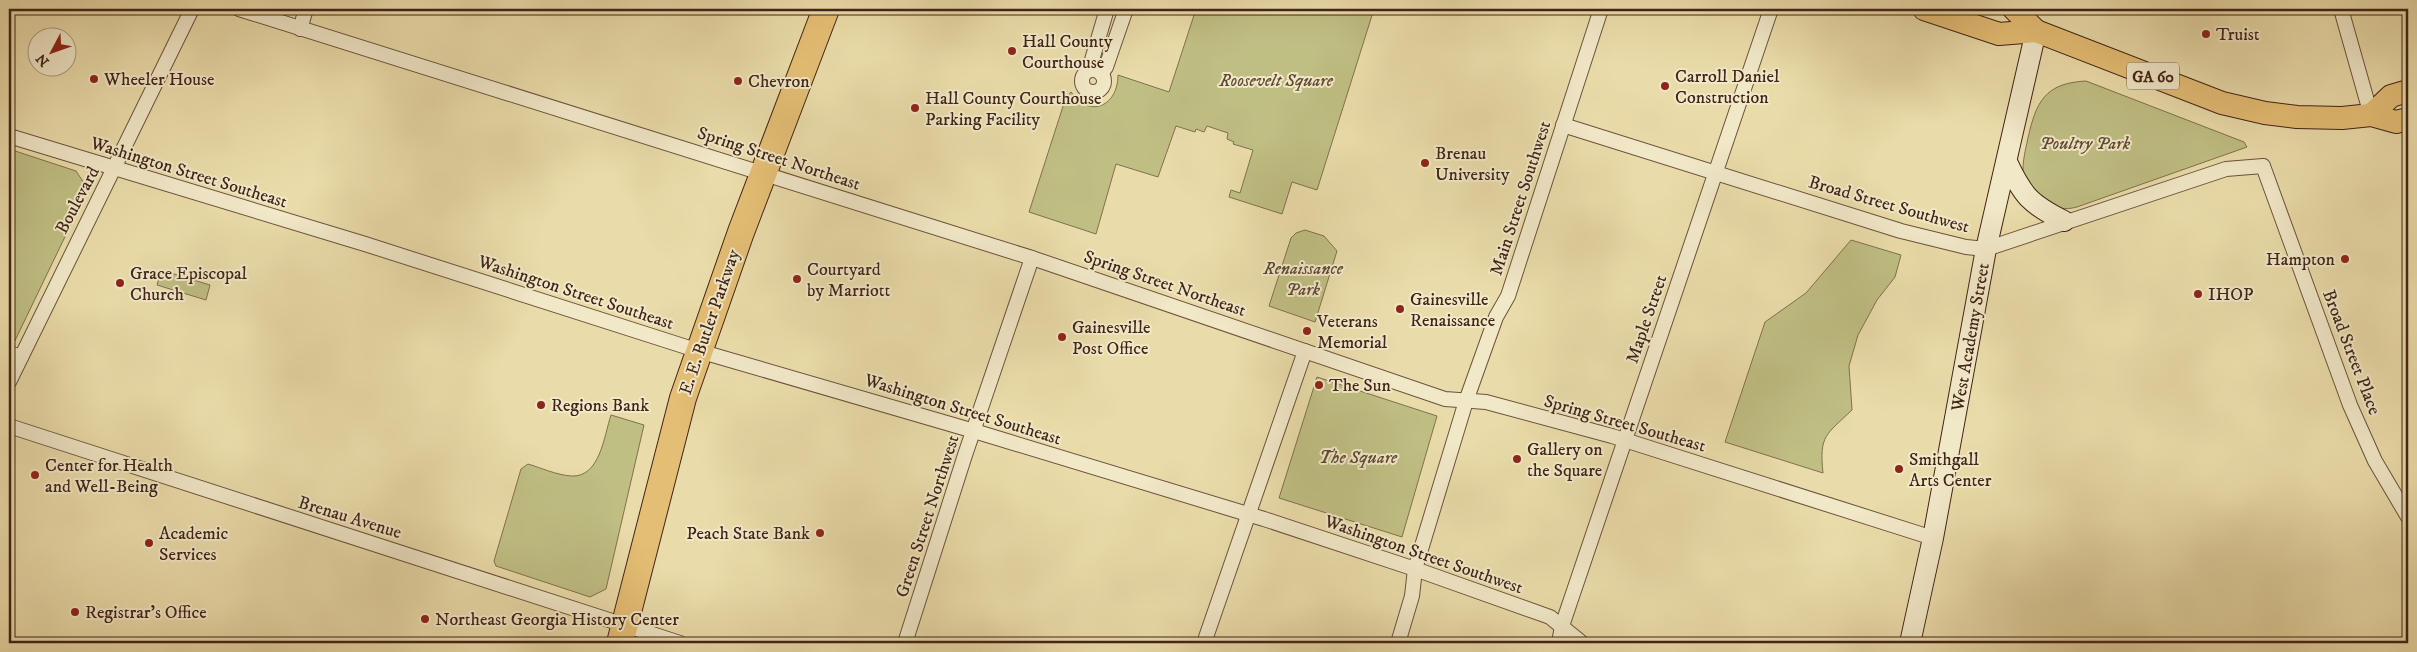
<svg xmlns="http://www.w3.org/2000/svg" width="2417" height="652" viewBox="0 0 2417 652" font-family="'IM FELL DW Pica',serif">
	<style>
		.green { fill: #bfbe83; stroke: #80714e }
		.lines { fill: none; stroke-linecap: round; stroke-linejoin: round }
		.street-casing { stroke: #6b523c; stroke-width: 16 }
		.secondary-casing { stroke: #412418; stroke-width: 22 }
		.primary-casing { stroke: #412418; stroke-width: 24 }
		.highway-casing { stroke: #412418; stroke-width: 28 }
		.street { stroke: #f1e8c8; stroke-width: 14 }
		.secondary { stroke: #f1e8c8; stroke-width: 20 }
		.primary { stroke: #e5be75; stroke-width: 22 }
		.highway { stroke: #e5be75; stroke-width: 26 }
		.poi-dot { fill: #8f2418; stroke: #f1e8c8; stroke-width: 2 }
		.labels { text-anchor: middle; stroke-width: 4; stroke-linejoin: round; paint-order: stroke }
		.shield { fill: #f1e8c8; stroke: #765f4d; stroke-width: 1 }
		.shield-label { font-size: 16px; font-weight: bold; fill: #412418 }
		.poi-label { font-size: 18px; fill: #412418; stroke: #f1e8c8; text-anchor: start }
		.park-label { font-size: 18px; font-style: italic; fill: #604a33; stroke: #f1e8c8 }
		.street-label { font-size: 18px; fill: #412418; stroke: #f1e8c8 }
	</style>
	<rect width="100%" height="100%" fill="#eadcaa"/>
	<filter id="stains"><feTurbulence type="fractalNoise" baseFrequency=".004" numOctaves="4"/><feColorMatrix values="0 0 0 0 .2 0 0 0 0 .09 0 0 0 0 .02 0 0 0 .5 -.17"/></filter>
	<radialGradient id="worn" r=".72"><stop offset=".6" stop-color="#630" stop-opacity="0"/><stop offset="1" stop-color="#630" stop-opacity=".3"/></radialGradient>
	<g class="green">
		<path d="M 1196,9 L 1374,9 L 1317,190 L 1292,182 L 1282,214 L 1229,197 L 1231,190 L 1240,193 L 1253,150 L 1233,144 L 1234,142 L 1227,139 L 1228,133 L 1207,126 L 1204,132 L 1196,129 L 1195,132 L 1176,126 L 1158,177 L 1116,164 L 1096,234 L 1029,212 L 1066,97 L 1071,92 C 1090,119 1118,106 1118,75 L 1169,92 Z"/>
		<path d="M 2086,81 L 2244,142 L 2247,147 L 2077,207 C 2052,214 2042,197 2024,181 C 2021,166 2025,152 2028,138 C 2036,102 2045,83 2086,81 Z"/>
		<polygon points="9,149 76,171 88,189 9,353"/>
		<polygon points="1305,230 1324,236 1337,251 1315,322 1269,306 1291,238 1296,233"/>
		<path d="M 1851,240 L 1901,255 L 1895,277 L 1877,300 L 1858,335 L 1849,366 L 1852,410 C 1826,435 1819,435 1823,473 L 1725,442 L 1765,322 L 1806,293 Z"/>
		<polygon points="161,270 210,285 206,300 157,285"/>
		<polygon points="1317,377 1437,416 1402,537 1279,498"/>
		<path d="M 611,415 L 644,425 L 606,589 L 590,597 L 496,566 L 494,561 L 521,469 L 528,464 C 541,468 557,475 571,476 C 600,478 604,436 611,415 Z"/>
	</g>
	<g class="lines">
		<defs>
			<g id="street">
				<polyline points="239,9 1032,258 1445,399 1486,402 1612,436 1933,538"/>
				<polyline points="2341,9 2371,115"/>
				<polyline points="300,29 306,9"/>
				<polyline points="1089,70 1107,9"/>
				<circle cx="1093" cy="81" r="11"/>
				<polyline points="1101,74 1106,67 1126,9"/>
				<polyline points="1563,125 1901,231 1966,247 1986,249 2226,169 2263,166 2350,405 2375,461 2408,517"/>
				<polyline points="9,136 365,244 699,351 974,431 1264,519 1415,569 1550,617 1582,643"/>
				<polyline points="9,353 21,357"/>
				<polyline points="9,382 192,9"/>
				<polyline points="9,426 680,643"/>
				<polyline points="905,643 965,455 1032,258"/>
				<polyline points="1204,643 1305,351"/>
				<polyline points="1398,643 1412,596 1415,569 1466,401 1496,317 1508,296 1601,9"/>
				<path d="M 1559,643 L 1562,626 C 1631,420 1703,215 1771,9"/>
			</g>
			<g id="secondary">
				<path d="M 2007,162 C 2023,196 2030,204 2064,221"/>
				<polyline points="1910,643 1933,538 1986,249 2036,31"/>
			</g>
			<g id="primary">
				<polyline points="1924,9 1999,34 2036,31 2222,103 2265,113 2297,117 2342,118 2371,115 2396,122 2408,119"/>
				<polyline points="2014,9 2036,31"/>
				<polyline points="2371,115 2391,96 2408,91"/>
			</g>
			<polyline id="highway" points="620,643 683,398 741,232 826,9"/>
		</defs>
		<use href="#street" class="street-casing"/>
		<use href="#secondary" class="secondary-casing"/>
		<use href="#primary" class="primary-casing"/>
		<use href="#highway" class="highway-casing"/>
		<use href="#street" class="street"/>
		<use href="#secondary" class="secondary"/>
		<use href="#primary" class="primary"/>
		<use href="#highway" class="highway"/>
	</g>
	<g class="poi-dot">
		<circle cx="2206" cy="34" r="5"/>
		<circle cx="1012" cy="51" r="5"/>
		<circle cx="94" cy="79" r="5"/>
		<circle cx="738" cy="81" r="5"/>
		<circle cx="1665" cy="86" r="5"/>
		<circle cx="915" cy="108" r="5"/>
		<circle cx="1425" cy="163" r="5"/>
		<circle cx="2345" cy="259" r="5"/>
		<circle cx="797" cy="279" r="5"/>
		<circle cx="120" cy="283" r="5"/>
		<circle cx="2198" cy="294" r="5"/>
		<circle cx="1400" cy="309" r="5"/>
		<circle cx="1307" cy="331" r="5"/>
		<circle cx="1062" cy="337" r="5"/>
		<circle cx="1319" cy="385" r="5"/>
		<circle cx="541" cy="405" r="5"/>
		<circle cx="1517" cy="459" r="5"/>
		<circle cx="1899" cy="469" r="5"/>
		<circle cx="35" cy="475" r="5"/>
		<circle cx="820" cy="533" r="5"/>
		<circle cx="149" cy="543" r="5"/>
		<circle cx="75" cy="612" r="5"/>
		<circle cx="425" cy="619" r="5"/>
	</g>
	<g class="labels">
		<rect class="shield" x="2127" y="62.5" width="52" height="27" rx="4"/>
		<g class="shield-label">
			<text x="2153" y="82">GA 60</text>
		</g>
		<g class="poi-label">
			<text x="2216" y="40">Truist</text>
			<text x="1022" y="47">Hall County<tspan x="1022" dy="21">Courthouse</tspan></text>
			<text x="1675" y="82">Carroll Daniel<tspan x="1675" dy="21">Construction</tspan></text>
			<text x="104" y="85">Wheeler House</text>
			<text x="748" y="87">Chevron</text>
			<text x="925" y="104">Hall County Courthouse<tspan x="925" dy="21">Parking Facility</tspan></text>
			<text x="1435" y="159">Brenau<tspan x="1435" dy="21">University</tspan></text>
			<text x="2335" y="265" text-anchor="end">Hampton</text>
			<text x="807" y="275">Courtyard<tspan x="807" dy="21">by Marriott</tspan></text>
			<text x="130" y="279">Grace Episcopal<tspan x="130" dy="21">Church</tspan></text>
			<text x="2208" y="300">IHOP</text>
			<text x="1410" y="305">Gainesville<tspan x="1410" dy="21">Renaissance</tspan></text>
			<text x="1317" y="327">Veterans<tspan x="1317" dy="21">Memorial</tspan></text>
			<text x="1072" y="333">Gainesville<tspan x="1072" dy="21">Post Office</tspan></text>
			<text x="1329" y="391">The Sun</text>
			<text x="551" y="411">Regions Bank</text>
			<text x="1527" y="455">Gallery on<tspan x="1527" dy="21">the Square</tspan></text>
			<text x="1909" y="465">Smithgall<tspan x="1909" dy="21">Arts Center</tspan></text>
			<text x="45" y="471">Center for Health<tspan x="45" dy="21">and Well-Being</tspan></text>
			<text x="159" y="539">Academic<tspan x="159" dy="21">Services</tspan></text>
			<text x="810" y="539" text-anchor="end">Peach State Bank</text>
			<text x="85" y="618">Registrar's Office</text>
			<text x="435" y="625">Northeast Georgia History Center</text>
		</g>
		<g class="park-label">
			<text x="1276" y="86">Roosevelt Square</text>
			<text x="2085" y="149">Poultry Park</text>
			<text x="1303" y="274">Renaissance<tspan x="1303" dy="21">Park</tspan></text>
			<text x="1358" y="463">The Square</text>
		</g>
		<g class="street-label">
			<text transform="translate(779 158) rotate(18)" y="6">Spring Street Northeast</text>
			<text transform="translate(189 172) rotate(17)" y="6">Washington Street Southeast</text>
			<text transform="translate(1520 198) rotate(-72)" y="6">Main Street Southwest</text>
			<text transform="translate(77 200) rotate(-62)" y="6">Boulevard</text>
			<text transform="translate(1889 204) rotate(16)" y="6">Broad Street Southwest</text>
			<text transform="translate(1165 283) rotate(19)" y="6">Spring Street Northeast</text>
			<text transform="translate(576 292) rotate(18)" y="6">Washington Street Southeast</text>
			<text transform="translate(1646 319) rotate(-71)" y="6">Maple Street</text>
			<text transform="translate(709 322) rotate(-71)" y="6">E. E. Butler Parkway</text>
			<text transform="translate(1970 337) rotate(-80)" y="6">West Academy Street</text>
			<text transform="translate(2352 352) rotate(69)" y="6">Broad Street Place</text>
			<text transform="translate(963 409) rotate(17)" y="6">Washington Street Southeast</text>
			<text transform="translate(1625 423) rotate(16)" y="6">Spring Street Southeast</text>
			<text transform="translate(927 516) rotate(-72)" y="6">Green Street Northwest</text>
			<text transform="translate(350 517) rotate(17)" y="6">Brenau Avenue</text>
			<text transform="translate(1424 554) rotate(19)" y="6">Washington Street Southwest</text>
		</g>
	</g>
	<rect width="2417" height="652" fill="none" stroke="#eadcaa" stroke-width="30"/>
	<rect x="10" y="10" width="2397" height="632" fill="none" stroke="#412418" stroke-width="2.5"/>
	<rect x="15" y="15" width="2387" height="622" fill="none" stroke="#412418"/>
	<g transform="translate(52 52) rotate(229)"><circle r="24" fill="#f1e8c8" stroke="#ab9a82"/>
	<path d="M0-4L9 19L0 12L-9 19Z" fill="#8f2418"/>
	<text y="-8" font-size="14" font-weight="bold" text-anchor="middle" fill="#412418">N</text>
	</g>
	<rect width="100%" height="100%" filter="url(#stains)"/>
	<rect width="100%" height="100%" fill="url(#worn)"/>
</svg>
